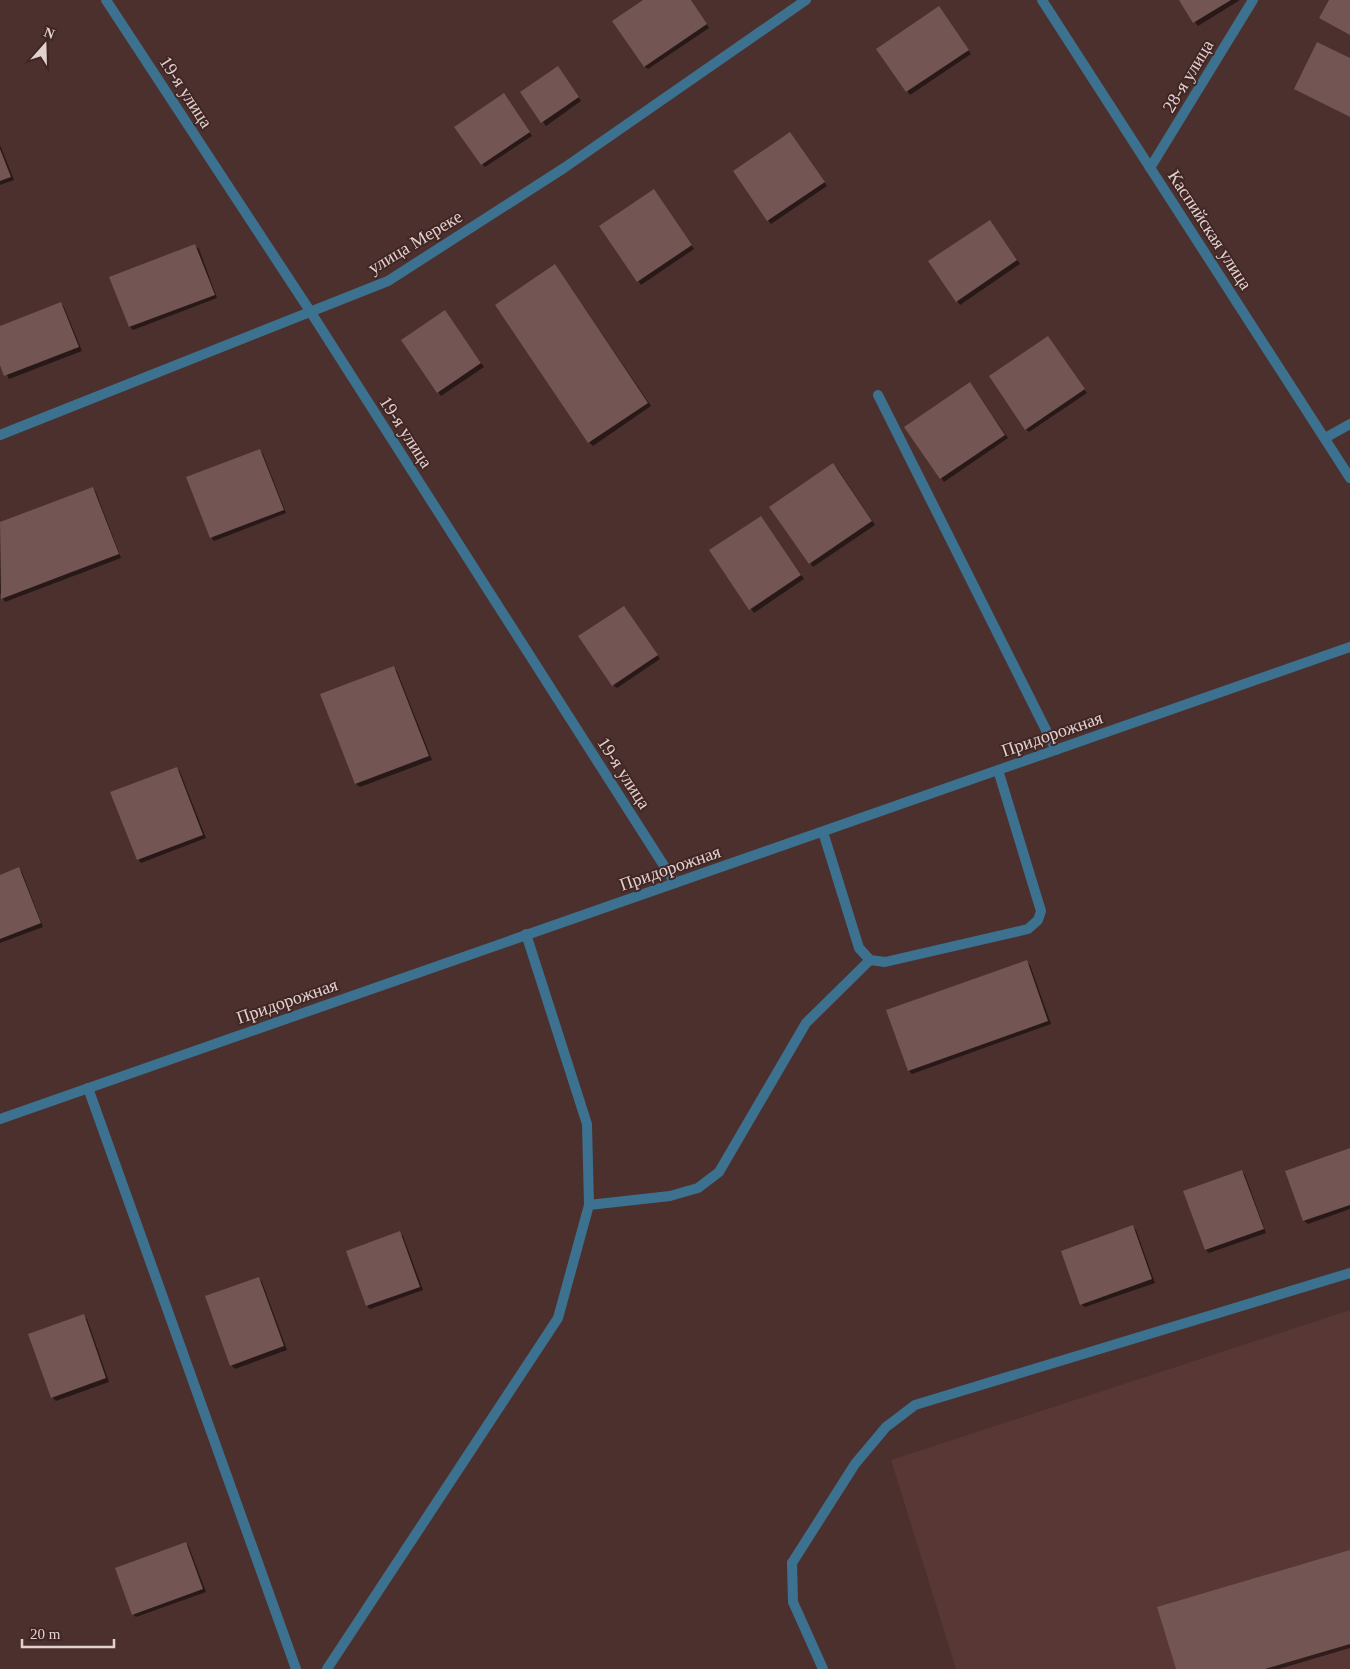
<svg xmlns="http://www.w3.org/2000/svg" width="1350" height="1669" viewBox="0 0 1350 1669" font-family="'Times New Roman',serif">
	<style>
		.built { fill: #593735 }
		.shadow { fill: #0007 }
		.building { fill: #735553 }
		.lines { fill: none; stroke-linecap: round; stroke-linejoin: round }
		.service { stroke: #3c7290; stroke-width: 10 }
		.minor { stroke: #3c7290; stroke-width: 10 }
		.labels { text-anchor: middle; stroke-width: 4; stroke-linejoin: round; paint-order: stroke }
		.street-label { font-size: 18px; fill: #e2d1cf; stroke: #402624 }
	</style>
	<rect width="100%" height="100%" fill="#4b302e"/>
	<polygon class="built" points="1350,1310 1350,1669 956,1669 891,1460"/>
	<g class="shadow">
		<polygon points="645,0 691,0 709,28 648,69 644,66"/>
		<polygon points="1180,0 1240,0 1198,26"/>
		<polygon points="939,7 971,54 910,95 878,49"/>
		<polygon points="1350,60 1350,117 1295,88"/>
		<polygon points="561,71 581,101 546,126 522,92"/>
		<polygon points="507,98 532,136 485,167 482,164"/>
		<polygon points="790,133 827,186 771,224 768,220"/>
		<polygon points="0,145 14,180 0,185"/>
		<polygon points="657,194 694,249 641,285 600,226"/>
		<polygon points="993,225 1020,264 960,305 957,301"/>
		<polygon points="195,246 199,249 217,298 133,330 130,327 111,278"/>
		<polygon points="558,269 651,406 593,446 589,442"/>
		<polygon points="61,304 64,307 82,351 9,379 0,361 0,327"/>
		<polygon points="445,312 484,367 441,396 402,340"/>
		<polygon points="1048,337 1087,393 1029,432 1026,429"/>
		<polygon points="973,387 1008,438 944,482 941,478"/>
		<polygon points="260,451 263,454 286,513 214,541 211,537"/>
		<polygon points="837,468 875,525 813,567 810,563"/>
		<polygon points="93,488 96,492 121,558 5,602 0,593 0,524"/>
		<polygon points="764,521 804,579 754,613 711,551"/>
		<polygon points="627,611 660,659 617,688 613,685"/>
		<polygon points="394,667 397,671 432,760 360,787 356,784 322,695"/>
		<polygon points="177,768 180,772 206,838 141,863 138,859"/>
		<polygon points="19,869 22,872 43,927 0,943 0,876"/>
		<polygon points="1026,962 1030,965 1051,1024 912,1074 909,1071"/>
		<polygon points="1350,1149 1350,1209 1308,1224 1304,1221"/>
		<polygon points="1242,1171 1245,1175 1266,1233 1209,1253 1206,1250 1185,1191"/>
		<polygon points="1133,1227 1136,1230 1155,1283 1085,1307 1081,1304"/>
		<polygon points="400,1233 403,1236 423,1290 370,1309 367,1306"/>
		<polygon points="259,1278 262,1282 287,1350 235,1369 231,1365"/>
		<polygon points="83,1316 87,1319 109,1382 56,1401 52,1397"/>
		<polygon points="186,1543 189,1547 206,1592 136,1617 133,1614"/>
		<polygon points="1350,1551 1350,1648 1279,1669 1177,1669"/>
	</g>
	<g class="building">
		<polygon points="643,0 691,0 707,24 644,67 612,21"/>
		<polygon points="1179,0 1231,0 1193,23"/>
		<polygon points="1329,0 1350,0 1350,35 1319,18"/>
		<polygon points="939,6 969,50 906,92 876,49"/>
		<polygon points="1317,42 1350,58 1350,117 1294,89"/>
		<polygon points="558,66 579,97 541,123 520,92"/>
		<polygon points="504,93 530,132 481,165 454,127"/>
		<polygon points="790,132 825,182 767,221 733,171"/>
		<polygon points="0,149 11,177 0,181"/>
		<polygon points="654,189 692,245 637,282 599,226"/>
		<polygon points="990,220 1017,260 956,302 928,261"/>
		<polygon points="195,244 215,295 129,327 109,277"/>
		<polygon points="555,264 648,403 588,443 495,305"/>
		<polygon points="61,302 79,347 4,376 0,365 0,326"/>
		<polygon points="445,310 481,363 437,393 401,340"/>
		<polygon points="1048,336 1085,389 1025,430 989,376"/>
		<polygon points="970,382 1005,435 940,479 904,427"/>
		<polygon points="260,449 284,510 210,538 186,477"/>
		<polygon points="833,463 872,521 809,564 769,507"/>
		<polygon points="93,487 119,554 1,599 0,522"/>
		<polygon points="761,516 801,575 749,610 709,550"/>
		<polygon points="624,606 658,655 612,686 578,636"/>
		<polygon points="394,666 429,756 355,784 320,694"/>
		<polygon points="177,767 203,835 137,860 110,792"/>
		<polygon points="19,867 41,923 0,939 0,875"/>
		<polygon points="1027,960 1048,1021 908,1071 886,1010"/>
		<polygon points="1350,1148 1350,1205 1303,1221 1285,1171"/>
		<polygon points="1242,1170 1264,1229 1205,1250 1183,1191"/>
		<polygon points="1133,1225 1152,1279 1080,1305 1061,1251"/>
		<polygon points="400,1231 420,1287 366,1306 346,1251"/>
		<polygon points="259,1277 284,1346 230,1366 205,1296"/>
		<polygon points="84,1314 106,1378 51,1398 28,1334"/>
		<polygon points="186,1542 203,1589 132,1615 115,1568"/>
		<polygon points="1350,1550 1350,1644 1265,1669 1176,1669 1157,1607"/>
	</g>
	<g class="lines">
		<g class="service">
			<polyline points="823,832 859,948 870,960 885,962 1028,929 1038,920 1041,911 998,770"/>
			<polyline points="88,1088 296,1669"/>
			<polyline points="589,1205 670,1196 698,1188 719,1172 806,1023 870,960"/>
			<polyline points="792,1563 855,1464 886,1427 915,1405 1350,1273"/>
		</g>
		<g class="minor">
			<polyline points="106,0 310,311 675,883"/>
			<polyline points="1042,0 1350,478"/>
			<polyline points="1150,168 1253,0"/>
			<polyline points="878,395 1056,750"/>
			<polyline points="0,435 388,281 564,168 806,0"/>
			<polyline points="1325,438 1350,424"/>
			<polyline points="0,1119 1350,647"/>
			<polyline points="792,1563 793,1602 823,1669"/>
			<polyline points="327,1669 558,1318 589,1205 587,1124 526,934"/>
		</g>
	</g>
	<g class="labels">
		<g class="street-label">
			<text transform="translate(1188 76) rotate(-59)" y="6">28-я улица</text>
			<text transform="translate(186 92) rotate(57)" y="6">19-я улица</text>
			<text transform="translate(1210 230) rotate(57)" y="6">Каспийская улица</text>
			<text transform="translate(415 242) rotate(-31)" y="6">улица Мереке</text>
			<text transform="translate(406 432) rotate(57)" y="6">19-я улица</text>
			<text transform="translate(1052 734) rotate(-19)" y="6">Придорожная</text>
			<text transform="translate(624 773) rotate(57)" y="6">19-я улица</text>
			<text transform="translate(670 868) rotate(-19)" y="6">Придорожная</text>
			<text transform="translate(287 1001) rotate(-19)" y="6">Придорожная</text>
		</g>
	</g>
	<g transform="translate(45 45) rotate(20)" stroke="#402624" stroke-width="4" paint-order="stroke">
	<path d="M0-4L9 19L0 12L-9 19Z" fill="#e2d1cf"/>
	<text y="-8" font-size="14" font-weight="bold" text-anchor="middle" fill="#e2d1cf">N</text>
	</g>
	<path d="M22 1639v8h92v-8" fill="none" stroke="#e2d1cf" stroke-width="2.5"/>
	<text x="30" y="1639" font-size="15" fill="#e2d1cf" stroke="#402624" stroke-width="4" paint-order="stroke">20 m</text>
</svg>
